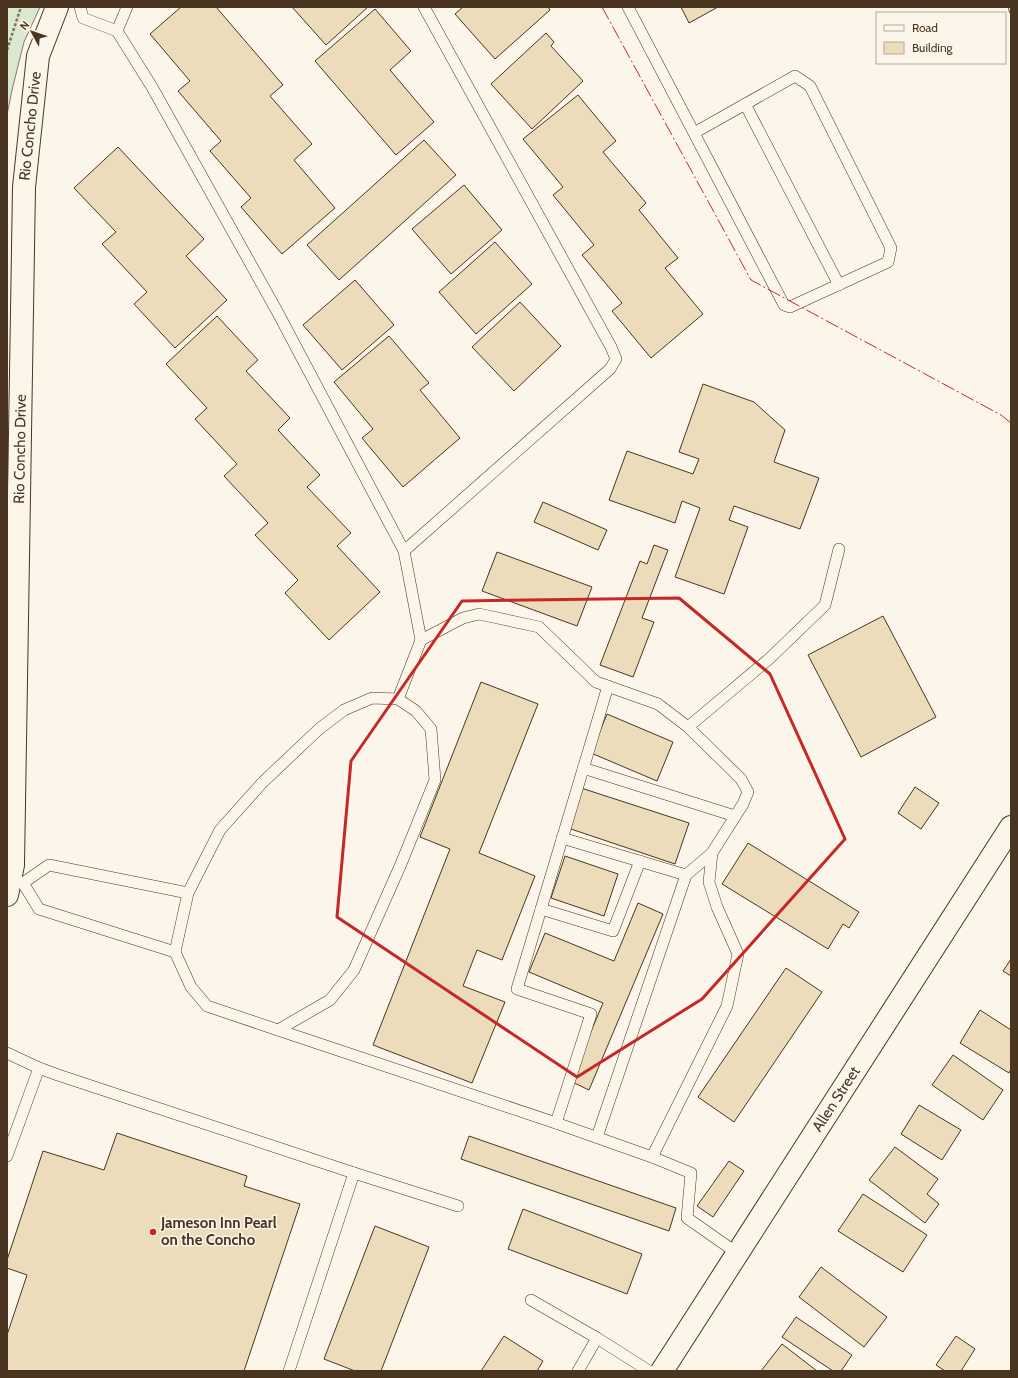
<svg xmlns="http://www.w3.org/2000/svg" width="1018" height="1378" viewBox="0 0 1018 1378" font-family="Cabin,sans-serif">
	<style>
		.green { fill: #dce7d0; stroke: #887966 }
		.building { fill: #ecdcbc; stroke: #4a3520 }
		.lines { fill: none; stroke-linecap: round; stroke-linejoin: round }
		.service-casing { stroke: #4a3520; stroke-width: 12 }
		.minor-casing { stroke: #4a3520; stroke-width: 24 }
		.tertiary-casing { stroke: #4a3520; stroke-width: 24 }
		.path { stroke: #7f6f5c; stroke-width: 2.5; stroke-dasharray: 3 2; stroke-linecap: butt }
		.service { stroke: #fbf6e9; stroke-width: 11 }
		.minor { stroke: #fbf6e9; stroke-width: 22 }
		.tertiary { stroke: #fbf6e9; stroke-width: 22 }
		.rail-casing { stroke: #4a3520; stroke-width: 4.5 }
		.rail { stroke: #fbf6e9; stroke-width: 3; stroke-dasharray: 9; stroke-linecap: butt }
		.power { stroke: #c62828; stroke-width: 1; stroke-dasharray: 14 3 2 3; stroke-linecap: butt }
		.marked { fill: none; stroke: #c62828; stroke-width: 3; stroke-linejoin: round }
		.poi-dot { fill: #c62828; stroke: #fbf6e9; stroke-width: 1.5 }
		.labels { text-anchor: middle; stroke-width: 3; stroke-linejoin: round; paint-order: stroke }
		.street-label { font-size: 15px; fill: #4a3520; stroke: #fbf6e9 }
		.poi-label { font-size: 15px; font-weight: bold; fill: #4a3520; stroke: #fbf6e9; text-anchor: start }
	</style>
	<rect width="100%" height="100%" fill="#fbf6e9"/>
	<polygon class="green" points="7,7 40,7 24,42 12,90 7,115"/>
	<g class="building">
		<polygon points="181,7 216,7 283,85 270,96 312,144 294,160 335,208 282,254 241,207 251,198 210,151 221,141 178,91 190,81 150,34"/>
		<polygon points="292,7 368,7 326,45"/>
		<polygon points="463,7 548,7 550,10 495,59 455,14"/>
		<polygon points="681,7 718,7 689,23"/>
		<polygon points="375,9 411,51 390,70 434,122 396,155 315,61"/>
		<polygon points="546,33 554,42 551,46 583,81 532,129 491,84"/>
		<polygon points="578,95 616,141 603,152 646,203 639,210 678,258 665,268 703,314 651,358 612,311 622,303 582,255 594,245 553,195 563,187 523,139"/>
		<polygon points="424,140 456,175 339,280 307,245"/>
		<polygon points="118,147 204,239 186,256 227,300 175,348 134,304 147,292 102,244 116,232 74,188"/>
		<polygon points="464,185 502,230 451,274 412,229"/>
		<polygon points="495,242 532,284 476,334 439,292"/>
		<polygon points="355,280 394,325 342,370 303,325"/>
		<polygon points="520,302 561,346 514,391 472,347"/>
		<polygon points="217,316 258,360 246,371 290,418 278,430 320,475 307,487 351,533 337,546 380,592 329,640 285,593 298,580 255,535 268,523 224,476 237,464 195,419 207,408 166,364"/>
		<polygon points="389,336 429,383 420,390 460,438 403,487 362,438 373,429 334,382"/>
		<polygon points="703,384 754,402 785,430 774,462 819,478 800,529 734,506 729,520 748,527 724,594 675,577 700,508 682,501 675,523 609,500 627,451 693,474 699,459 679,452"/>
		<polygon points="543,502 607,530 598,550 534,522"/>
		<polygon points="654,545 668,550 642,618 654,622 633,677 600,665 640,561 647,564"/>
		<polygon points="497,552 592,587 577,626 482,591"/>
		<polygon points="883,616 936,717 861,757 808,655"/>
		<polygon points="481,682 538,704 479,853 535,876 502,960 477,950 463,986 505,1002 472,1083 373,1045 450,849 420,837"/>
		<polygon points="607,714 673,742 657,781 591,753"/>
		<polygon points="915,787 939,803 921,829 898,813"/>
		<polygon points="581,788 689,823 675,864 568,828"/>
		<polygon points="748,843 859,912 849,928 843,924 828,949 722,884"/>
		<polygon points="565,856 618,874 604,916 551,898"/>
		<polygon points="638,903 663,914 589,1090 570,1081 603,1003 529,972 545,933 614,961"/>
		<polygon points="1011,959 1011,976 1003,971"/>
		<polygon points="786,968 822,992 734,1122 698,1097"/>
		<polygon points="980,1010 1011,1030 1011,1069 1009,1073 960,1043"/>
		<polygon points="953,1055 1003,1090 983,1120 932,1085"/>
		<polygon points="919,1105 961,1130 942,1160 901,1134"/>
		<polygon points="117,1133 247,1176 244,1186 300,1204 244,1371 7,1371 7,1335 27,1275 7,1268 7,1260 43,1151 104,1170"/>
		<polygon points="469,1136 676,1208 669,1231 461,1159"/>
		<polygon points="895,1147 938,1179 927,1194 939,1204 925,1223 869,1180"/>
		<polygon points="729,1161 744,1171 713,1217 697,1206"/>
		<polygon points="863,1194 927,1235 903,1272 838,1231"/>
		<polygon points="523,1209 642,1254 627,1294 508,1249"/>
		<polygon points="375,1226 429,1247 381,1371 355,1371 324,1359"/>
		<polygon points="821,1267 887,1317 864,1347 799,1297"/>
		<polygon points="796,1317 852,1355 841,1371 833,1371 782,1337"/>
		<polygon points="504,1336 543,1361 537,1371 481,1371"/>
		<polygon points="956,1336 975,1349 961,1371 945,1371 936,1365"/>
		<polygon points="782,1344 817,1371 761,1371"/>
	</g>
	<g class="lines">
		<defs>
			<g id="service">
				<polyline points="80,7 83,18 117,31 152,87 278,313 404,551 421,640 398,699"/>
				<polyline points="628,7 784,305 790,307 888,262 891,248 810,86 795,76 694,133"/>
				<polyline points="117,31 127,7"/>
				<polyline points="745,104 839,285"/>
				<polyline points="404,551 610,369 616,359 611,347 424,7"/>
				<polygon points="372,698 398,699 416,711 431,729 435,780 401,864 354,970 330,1000 278,1030 207,1006 191,987 175,952 188,893 220,830 262,783 319,729 344,710"/>
				<polyline points="688,727 769,659 825,605 839,549"/>
				<polyline points="583,768 735,816"/>
				<polyline points="562,838 686,875"/>
				<polyline points="10,880 23,883 39,909 175,952"/>
				<polyline points="23,883 49,865 188,893"/>
				<polyline points="541,909 613,931 640,861"/>
				<polyline points="278,1030 556,1123 652,1157 727,1006 738,954 717,907 709,882 712,853 743,804 748,792 741,779 688,727 658,704 596,682 539,627 479,614 463,618 421,640"/>
				<polyline points="7,1053 39,1068 58,1075 354,1173 289,1371"/>
				<polyline points="556,1123 591,1014 517,989 608,686"/>
				<polyline points="597,1137 686,875 712,853"/>
				<polyline points="7,1156 39,1068"/>
				<polyline points="652,1157 691,1173 687,1218 737,1253"/>
				<polyline points="354,1173 458,1206"/>
				<polyline points="531,1300 597,1338"/>
				<polyline points="578,1371 597,1338 649,1371"/>
			</g>
			<polyline id="minor" points="662,1371 1011,827"/>
			<polyline id="tertiary" points="7,895 13,865 24,187 38,56 57,7"/>
		</defs>
		<use href="#service" class="service-casing"/>
		<use href="#minor" class="minor-casing"/>
		<use href="#tertiary" class="tertiary-casing"/>
		<polyline class="path" points="7,50 21,7"/>
		<use href="#service" class="service"/>
		<use href="#minor" class="minor"/>
		<use href="#tertiary" class="tertiary"/>
		<defs>
			<polyline id="rail" points="1010,7 1011,11"/>
		</defs>
		<use href="#rail" class="rail-casing"/>
		<use href="#rail" class="rail"/>
		<polyline class="power" points="602,7 751,280 1001,415 1011,423"/>
	</g>
	<path class="marked" d="M 679,598 L 770,674 L 845,839 L 702,999 L 577,1077 L 337,917 L 351,761 L 462,601 Z"/>
	<circle class="poi-dot" cx="153" cy="1232" r="4"/>
	<g class="labels">
		<g class="street-label">
			<text transform="translate(30 126) rotate(-84)" y="5">Rio Concho Drive</text>
			<text transform="translate(20 449) rotate(-89)" y="5">Rio Concho Drive</text>
			<text transform="translate(836 1099) rotate(-57)" y="5">Allen Street</text>
		</g>
		<g class="poi-label">
			<text x="161" y="1228">Jameson Inn Pearl<tspan x="161" dy="17">on the Concho</tspan></text>
		</g>
	</g>
	<rect width="1018" height="1378" fill="none" stroke="#4a3520" stroke-width="16"/>
	<rect x="876" y="12" width="130" height="52" fill="#fbf6e9" stroke="#b4a999"/>
	<rect x="884" y="25" width="20" height="6" fill="#fbf6e9" stroke="#b4a999"/>
	<text x="912" y="32" font-size="12" fill="#4a3520">Road</text>
	<rect x="884" y="42" width="20" height="12" fill="#ecdcbc" stroke="#b4a999"/>
	<text x="912" y="52" font-size="12" fill="#4a3520">Building</text>
	<g transform="translate(32 32) rotate(310)" stroke="#fbf6e9" stroke-width="3" paint-order="stroke">
	<path d="M0-3L7 15L0 10L-7 15Z" fill="#4a3520"/>
	<text y="-6" font-size="11" font-weight="bold" text-anchor="middle" fill="#4a3520">N</text>
	</g>
</svg>
